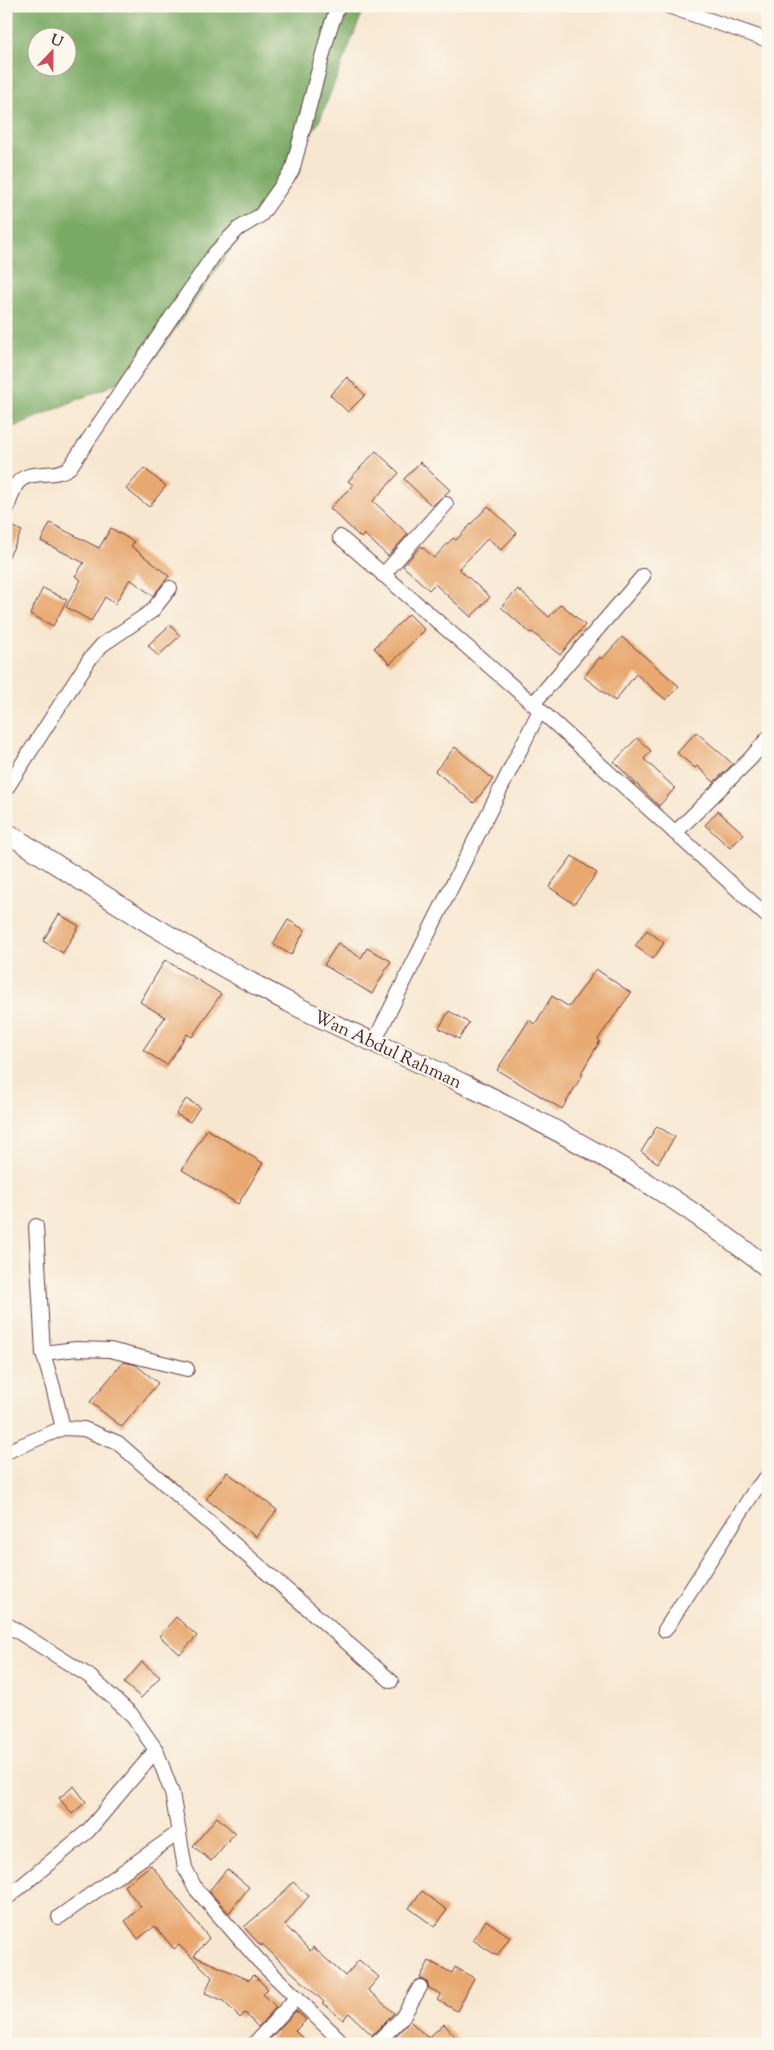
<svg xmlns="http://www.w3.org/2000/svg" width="774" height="2050" viewBox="0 0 774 2050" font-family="'Sorts Mill Goudy',serif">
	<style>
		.forest { fill: #7aaa65; stroke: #626448; fill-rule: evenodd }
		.building { fill: #e8a870 }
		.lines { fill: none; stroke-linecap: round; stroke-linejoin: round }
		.street-casing { stroke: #643d44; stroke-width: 16 }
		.secondary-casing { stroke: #643d44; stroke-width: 21 }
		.street { stroke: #fff; stroke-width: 14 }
		.secondary { stroke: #fff; stroke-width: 19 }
		.labels { text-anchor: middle; stroke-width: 4.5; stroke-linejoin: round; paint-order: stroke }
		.street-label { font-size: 18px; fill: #4a1f2b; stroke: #fbf7ec }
	</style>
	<rect width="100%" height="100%" fill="#fbf7ec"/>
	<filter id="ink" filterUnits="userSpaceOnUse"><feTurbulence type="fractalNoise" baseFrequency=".02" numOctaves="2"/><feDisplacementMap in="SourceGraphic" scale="10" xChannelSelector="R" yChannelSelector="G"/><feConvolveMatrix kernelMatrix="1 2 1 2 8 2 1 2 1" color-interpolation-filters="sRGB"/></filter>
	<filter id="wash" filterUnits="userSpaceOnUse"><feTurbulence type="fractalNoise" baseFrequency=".0096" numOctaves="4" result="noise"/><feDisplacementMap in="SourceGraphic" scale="20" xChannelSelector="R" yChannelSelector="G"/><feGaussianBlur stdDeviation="1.12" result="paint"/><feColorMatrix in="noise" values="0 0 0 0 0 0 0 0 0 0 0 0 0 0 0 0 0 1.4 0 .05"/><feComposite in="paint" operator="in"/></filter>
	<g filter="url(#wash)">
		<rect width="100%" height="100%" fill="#f7e7d0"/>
		<path class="forest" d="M 6,6 L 365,6 L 319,122 L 146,371 L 6,430 ZM 38,38 L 68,38 L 68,68 L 38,68 Z"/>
		<g id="blocks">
			<g class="building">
				<polygon points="347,377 365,395 348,412 330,395"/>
				<polygon points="376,451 399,473 373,501 408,534 388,556 364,534 361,538 330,508 353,485 348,481"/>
				<polygon points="420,462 450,490 432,506 404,479"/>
				<polygon points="144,468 166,486 149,507 126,489"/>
				<polygon points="488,506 517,533 501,550 488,538 459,569 490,597 471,617 435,584 429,590 403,566 421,546 434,558 453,538 456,540"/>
				<polygon points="50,523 99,548 111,528 134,542 131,546 169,576 153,596 130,579 115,604 105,597 91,621 66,607 81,580 75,576 84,563 41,541"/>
				<polygon points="10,525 22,531 6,562 6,532"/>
				<polygon points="43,588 67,600 53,626 30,614"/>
				<polygon points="518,589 549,617 561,604 585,625 560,655 532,632 530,633 501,607"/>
				<polygon points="409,614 425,630 390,664 374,648"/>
				<polygon points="170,625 180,636 158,656 148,645"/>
				<polygon points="622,637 679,686 666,700 636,674 615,701 584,677 600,657 602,659"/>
				<polygon points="696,732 733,764 714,782 697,766 695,768 677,753"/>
				<polygon points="637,738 651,751 644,759 675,788 659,806 614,762"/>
				<polygon points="455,747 493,779 474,803 435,771"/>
				<polygon points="718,811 744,834 730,848 705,825"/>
				<polygon points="572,856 597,873 574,904 549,887"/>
				<polygon points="59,914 79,926 63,953 43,941"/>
				<polygon points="288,920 305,930 291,955 273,944"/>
				<polygon points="647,930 664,943 653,959 635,946"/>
				<polygon points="338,943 361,958 367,948 391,961 372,994 324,965"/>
				<polygon points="165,960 221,994 192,1037 187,1034 167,1065 143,1050 165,1017 140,1002"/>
				<polygon points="596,969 631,993 598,1039 600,1041 581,1073 583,1074 562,1109 497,1070 529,1020 535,1024 552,996 569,1007"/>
				<polygon points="449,1011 469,1023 459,1039 439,1028"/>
				<polygon points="186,1099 200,1107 190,1122 176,1114"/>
				<polygon points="657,1126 675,1137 658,1163 641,1152"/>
				<polygon points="207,1129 263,1163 238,1204 182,1170"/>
				<polygon points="123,1362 136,1365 158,1383 122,1427 90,1402"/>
				<polygon points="227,1472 277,1510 256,1537 206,1499"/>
				<polygon points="176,1617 197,1636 180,1654 159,1636"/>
				<polygon points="142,1662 160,1677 141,1698 124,1683"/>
				<polygon points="74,1786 86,1802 72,1814 59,1798"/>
				<polygon points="217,1817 235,1833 211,1861 193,1846"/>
				<polygon points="151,1865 209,1938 194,1956 249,1980 254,1975 268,1989 263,1994 276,2007 258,2027 245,2013 240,2018 222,2000 205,1993 212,1977 179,1945 174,1949 155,1926 138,1939 125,1921 141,1907 124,1886"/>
				<polygon points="227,1869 249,1887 229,1913 209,1891"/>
				<polygon points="293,1882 309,1896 285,1925 310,1951 313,1947 345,1976 359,1960 379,1977 368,1990 394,2013 372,2035 349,2013 343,2020 323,2003 324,2002 262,1944 261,1946 244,1927 278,1898"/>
				<polygon points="422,1891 447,1910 435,1927 409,1908"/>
				<polygon points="486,1920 510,1937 497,1956 473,1940"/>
				<polygon points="429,1961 452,1973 455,1967 474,1978 457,2011 437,2000 441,1994 429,1988 427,1982 420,1978"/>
				<polygon points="296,2011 306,2020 295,2031 309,2044 275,2044 270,2039"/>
				<polygon points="410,2021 428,2038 444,2024 462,2044 388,2044"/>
			</g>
		</g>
	</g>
	<g filter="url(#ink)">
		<use href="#blocks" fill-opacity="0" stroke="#643d44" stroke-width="1"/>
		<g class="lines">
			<defs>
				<g id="street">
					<polyline points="668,6 768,40"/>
					<path d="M 6,511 C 9,503 12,492 16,485 C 28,467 53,480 70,467 L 215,253 L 238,229 L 261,215 L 292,171 L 329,31 L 338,6"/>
					<polyline points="340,537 533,704"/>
					<polyline points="383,575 446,504"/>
					<polyline points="540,710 768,917"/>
					<polyline points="6,789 89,660 102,645 152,611 170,588"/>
					<polyline points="675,833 750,759 768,738"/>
					<polyline points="374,1042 540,710 533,704 643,576"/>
					<polyline points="36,1226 43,1353 53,1387 63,1428"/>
					<polyline points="43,1353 76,1349 110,1350 187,1369"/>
					<polyline points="6,1452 63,1428 84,1429 118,1443 391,1681"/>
					<polyline points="6,1624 89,1676 131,1714 156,1750 172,1793 185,1868 195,1888 259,1961 344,2044"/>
					<polyline points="665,1630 755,1490 768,1476"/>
					<polyline points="8,1897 88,1831 156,1750"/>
					<polyline points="59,1917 178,1833"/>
					<polyline points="254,2044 297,1997"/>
					<polyline points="375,2044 402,2018 420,1987"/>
				</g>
				<path id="secondary" d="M 6,832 C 100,893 193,954 294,1005 C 350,1033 409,1057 466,1085 C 532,1117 598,1151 660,1191 C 697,1214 733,1241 768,1268"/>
			</defs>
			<use href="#street" class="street-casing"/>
			<use href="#secondary" class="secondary-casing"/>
			<use href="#street" class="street"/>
			<use href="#secondary" class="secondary"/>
		</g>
	</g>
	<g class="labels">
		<g class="street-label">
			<text transform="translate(388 1049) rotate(25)" y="6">Wan Abdul Rahman</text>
		</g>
	</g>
	<rect width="774" height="2050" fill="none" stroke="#fbf7ec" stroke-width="25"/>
	<g transform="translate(52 52) rotate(22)"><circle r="24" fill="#fbf7ec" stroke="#b4a19f"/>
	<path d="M0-4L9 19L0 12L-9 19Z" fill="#d1495b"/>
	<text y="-8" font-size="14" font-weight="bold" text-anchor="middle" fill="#4a1f2b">U</text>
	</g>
</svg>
